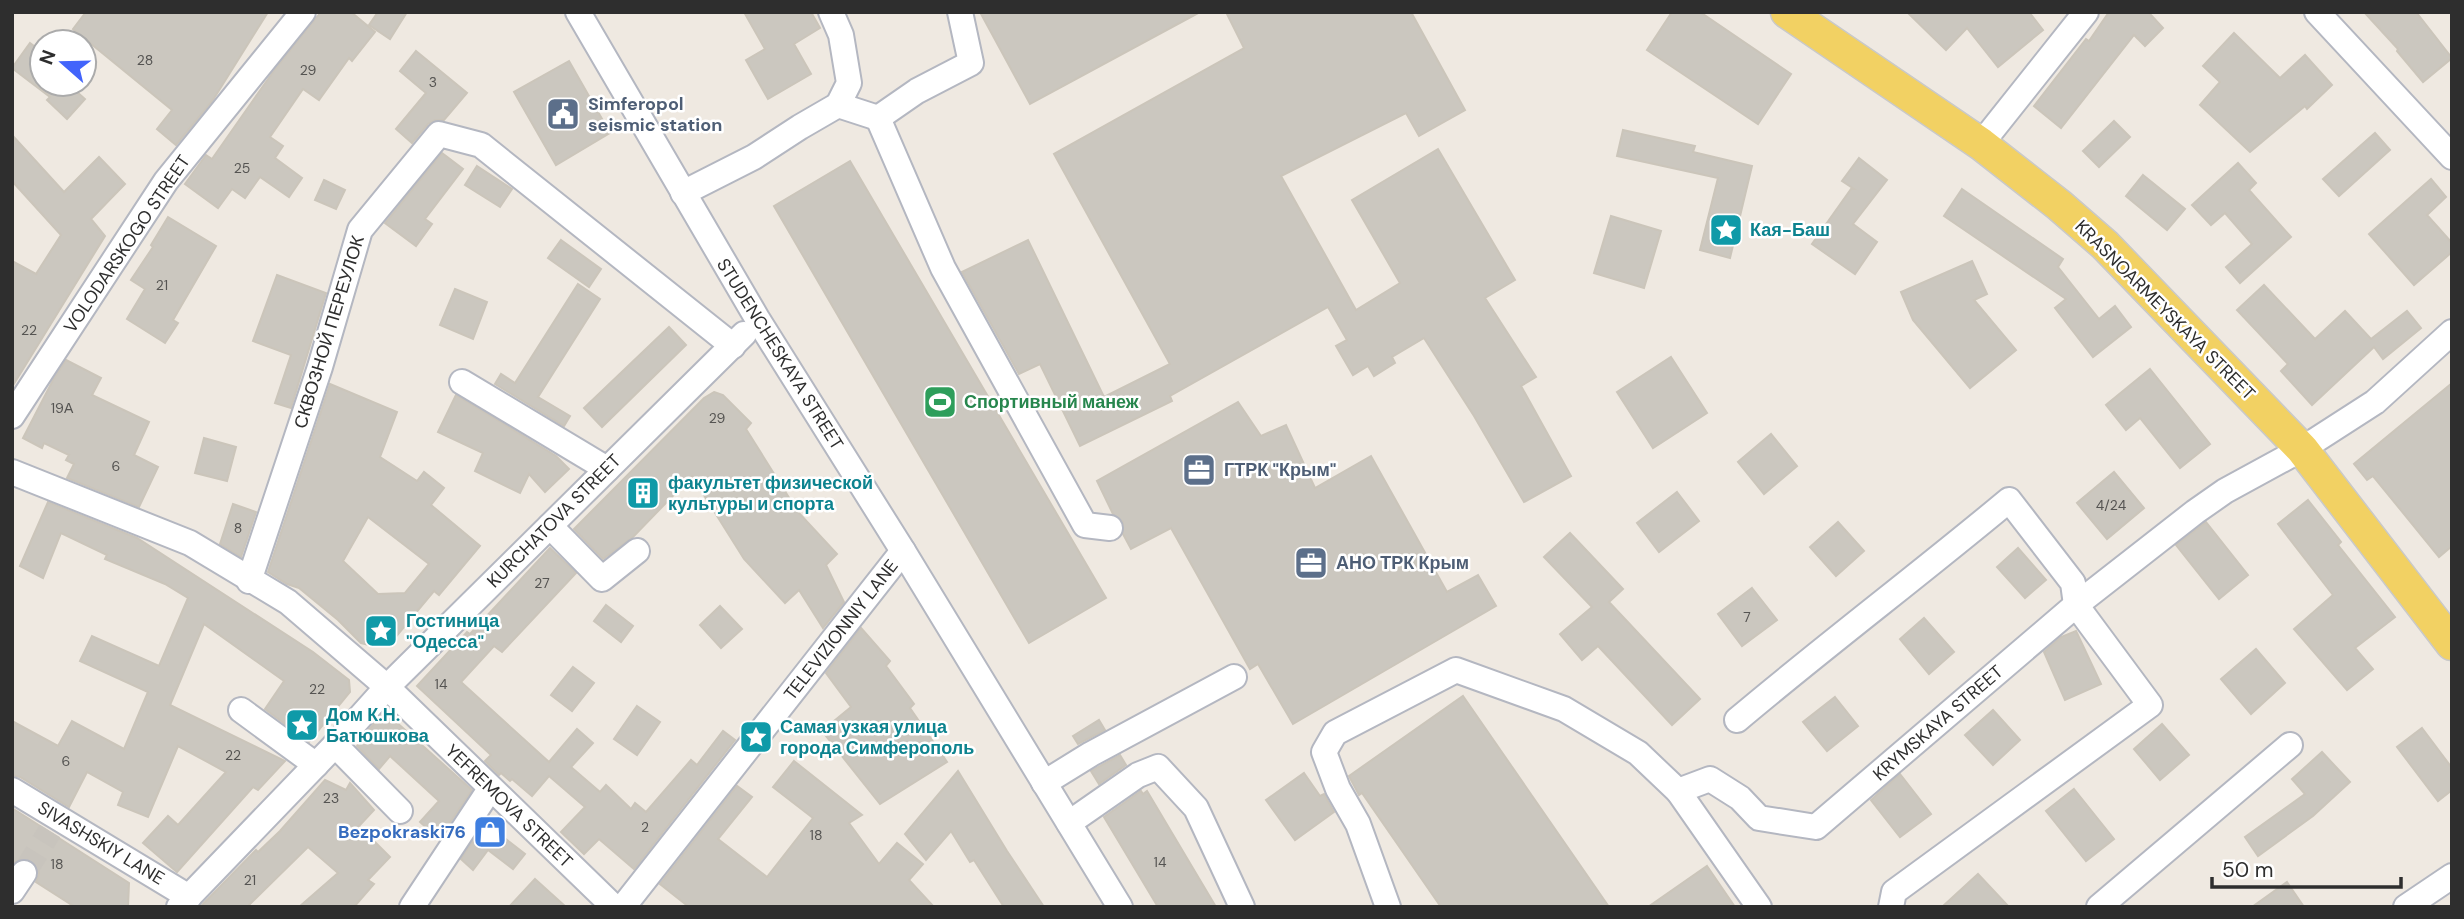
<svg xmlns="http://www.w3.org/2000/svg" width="2464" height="919" viewBox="0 0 2464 919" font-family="'DM Sans',sans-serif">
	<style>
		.building { fill: #cbc7bf; stroke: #cbc5ba; stroke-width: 2; fill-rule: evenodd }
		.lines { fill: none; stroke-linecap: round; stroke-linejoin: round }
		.minor-tunnel { stroke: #c8c4bd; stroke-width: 24; stroke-dasharray: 24 12; stroke-linecap: butt }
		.minor-casing { stroke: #b4b7c1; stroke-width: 28 }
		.major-casing { stroke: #c9c9c9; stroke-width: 35 }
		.minor { stroke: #fff; stroke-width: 24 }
		.major { stroke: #f2d163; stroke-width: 32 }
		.labels { text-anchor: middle; stroke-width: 5; stroke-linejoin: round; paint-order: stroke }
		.number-label { font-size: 14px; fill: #555452 }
		.service-label { font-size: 18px; font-weight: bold; fill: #4e5e75; stroke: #fff; text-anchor: start }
		.culture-label { font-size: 18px; font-weight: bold; fill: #0d838f; stroke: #fff; text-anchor: start }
		.street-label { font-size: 18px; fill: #2e2e2e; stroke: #fff }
		.leisure-label { font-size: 18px; font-weight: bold; fill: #27864d; stroke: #fff; text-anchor: start }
		.shop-label { font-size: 18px; font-weight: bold; fill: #366cbe; stroke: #fff; text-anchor: end }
	</style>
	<rect width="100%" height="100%" fill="#efe9e1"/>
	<g class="building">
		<polygon points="86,12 268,12 213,100 176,145 157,129 172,110 73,29"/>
		<polygon points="321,12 351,12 375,32 352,61 349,58 319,100 303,89 270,137 283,146 275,158 302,178 289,197 260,177 245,198 232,189 218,208 185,184 206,155 212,159 273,72"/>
		<polygon points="378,12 407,12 390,39 369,25"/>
		<polygon points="744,12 811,12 820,28 794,44 811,74 768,99 746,60 765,49"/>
		<polygon points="980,12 1200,12 1030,104"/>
		<polygon points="1226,12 1411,12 1465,110 1419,136 1406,113 1281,176 1356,310 1400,283 1352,200 1438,149 1515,280 1485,298 1536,377 1521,386 1571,476 1524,502 1474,416 1424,338 1392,357 1395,363 1374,376 1368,366 1353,375 1336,346 1347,340 1328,307 1170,396 1172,401 1080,446 1040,364 1019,374 962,272 1028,240 1104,397 1170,364 1054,154 1244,48"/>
		<polygon points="1672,12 1700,12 1791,74 1758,124 1647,50"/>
		<polygon points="1907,12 2029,12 2043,30 1998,67 1967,28 1946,50"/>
		<polygon points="2109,12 2151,12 2150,14 2163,28 2145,46 2134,35 2061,128 2034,106 2086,39 2089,41"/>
		<polygon points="2364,12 2416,12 2452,58 2423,82 2397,51 2398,49"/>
		<polygon points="2234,33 2280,78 2305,55 2332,85 2307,109 2305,106 2250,152 2200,105 2220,82 2203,66"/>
		<polygon points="30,43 42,52 42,84 68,84 85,99 67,119 47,100 50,97 12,68"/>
		<polygon points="416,51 467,93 444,120 435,120 428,124 412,143 396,129 426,93 400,71"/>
		<polygon points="569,61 610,133 556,165 514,92"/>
		<polygon points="2114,121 2130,137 2099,167 2083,151"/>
		<polygon points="1623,130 1695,146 1693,152 1752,166 1730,258 1700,250 1718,178 1617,156"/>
		<polygon points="2375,133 2390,150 2339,196 2323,179"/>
		<polygon points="12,135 64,192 99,157 125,184 91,219 105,236 12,387 12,261 36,274 61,235 12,181"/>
		<polygon points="442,153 463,169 425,219 432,224 416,246 385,223"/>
		<polygon points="1859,158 1887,180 1853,224 1877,242 1855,274 1812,244 1851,189 1854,189 1842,181"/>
		<polygon points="850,161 1106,598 1029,643 774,206"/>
		<polygon points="2238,163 2256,183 2249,190 2291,237 2240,283 2226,267 2252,244 2225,213 2211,225 2192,205"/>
		<polygon points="477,166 512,189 500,207 465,185"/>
		<polygon points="2143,175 2185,209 2167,230 2126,196"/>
		<polygon points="2431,179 2446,197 2427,215 2452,243 2452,252 2414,285 2369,234"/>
		<polygon points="324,180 345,190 336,209 315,200"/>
		<polygon points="1962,189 2063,259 2058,267 2099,319 2115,306 2131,327 2093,357 2055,308 2066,299 1944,216"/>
		<polygon points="1611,216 1661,231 1644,288 1594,273"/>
		<polygon points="168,217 216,246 173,320 178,323 165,343 127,319 145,289 131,280 153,247 151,245"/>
		<polygon points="561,240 601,269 589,287 548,258"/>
		<polygon points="1972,261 1987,294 1974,300 2016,350 1970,388 1913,320 1901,292"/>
		<polygon points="277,275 326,293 291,408 275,403 291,355 253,341"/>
		<polygon points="578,284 600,299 538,397 570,416 564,426 495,384 501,374 515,383"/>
		<polygon points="2264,285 2315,339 2345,311 2371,339 2407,311 2421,328 2383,359 2374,347 2312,405 2281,371 2288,364 2237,310"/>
		<polygon points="455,289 487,302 473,339 440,325"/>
		<polygon points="669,327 686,345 602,427 584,408"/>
		<polygon points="1671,357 1707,413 1653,448 1617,392"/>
		<polygon points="66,360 101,378 92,395 149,422 134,455 158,467 139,507 67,478 74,464 66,460 69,455 44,443 42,448 23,438 53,380"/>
		<polygon points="2150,369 2210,444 2180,468 2140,418 2126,430 2106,405"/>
		<polygon points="2452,383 2452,546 2439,557 2373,476 2367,480 2354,464"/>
		<path d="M 330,384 L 397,412 L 380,457 L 417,481 L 424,472 L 444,488 L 431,505 L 480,546 L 439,595 L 434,591 L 389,645 L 373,646 L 361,643 L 338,620 L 299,588 L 287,584 L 268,572 ZM 368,517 L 429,564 L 405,593 L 378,594 L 343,561 Z"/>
		<polygon points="714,392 723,395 751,423 746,429 798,512 837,554 826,565 844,602 823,628 799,590 785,603 744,559 692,476 633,537 603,559 574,529 704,398"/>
		<polygon points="456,395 556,456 569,469 545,492 529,474 520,493 475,471 483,453 438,432"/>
		<polygon points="1238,402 1261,436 1286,425 1315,488 1371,456 1447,592 1478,575 1496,606 1293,724 1258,664 1250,669 1171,528 1131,549 1123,534 1123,522 1113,514 1097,481"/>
		<polygon points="1771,434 1797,466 1764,494 1738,462"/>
		<polygon points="204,438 236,447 227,481 195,473"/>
		<polygon points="2114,472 2144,508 2107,539 2077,503"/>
		<polygon points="1677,492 1699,521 1659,552 1637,523"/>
		<polygon points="2308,500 2341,542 2338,545 2395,617 2355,648 2373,669 2347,690 2294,629 2333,595 2278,524"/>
		<polygon points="48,502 137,538 313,652 349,680 350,692 309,742 265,709 284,681 204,624 170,705 285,761 258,790 253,787 177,872 143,843 168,816 178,825 226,772 178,746 148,817 118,805 123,792 87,772 69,807 20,777 12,775 12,721 58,746 72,721 124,749 148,692 80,661 92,636 159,666 188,598 165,584 105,559 107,555 61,533 43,578 20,566"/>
		<polygon points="233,504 256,512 241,557 220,544"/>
		<polygon points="1838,522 1864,551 1836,576 1810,547"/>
		<polygon points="2206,522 2248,575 2219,599 2176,545"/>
		<polygon points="1570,533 1623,589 1609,602 1700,699 1672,725 1598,646 1582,660 1560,634 1592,607 1544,557"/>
		<polygon points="550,548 576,573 502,652 494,646 461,682 549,762 577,729 593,743 571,767 600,792 606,785 631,809 635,803 646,812 691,760 697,765 723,731 735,740 634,869 599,839 584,854 561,832 585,807 549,776 532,796 512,779 510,781 501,773 499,775 485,761 491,755 417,686 467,632 470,634"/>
		<polygon points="2018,548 2046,580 2025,598 1997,567"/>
		<polygon points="1752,588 1777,620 1742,646 1718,614"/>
		<polygon points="606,605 633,626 621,642 594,621"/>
		<polygon points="720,606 742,629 721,648 700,625"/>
		<polygon points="1924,618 1954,652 1929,674 1900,639"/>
		<polygon points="861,628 890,661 886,666 914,704 910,708 947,762 880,804 822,731 851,707 826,673"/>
		<polygon points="2076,631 2101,684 2065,700 2044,652 2061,637"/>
		<polygon points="2256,649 2285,683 2251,714 2221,679"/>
		<polygon points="573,667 594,683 572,711 551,695"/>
		<polygon points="1463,696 1609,907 1441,907 1362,793 1359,795 1349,776"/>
		<polygon points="1835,697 1858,726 1827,751 1803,722"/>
		<polygon points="637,706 660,722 637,755 614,739"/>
		<polygon points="1993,710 2020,740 1993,765 1965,735"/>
		<polygon points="385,712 472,790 439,839 420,822 439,801 390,756 379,769 357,746 362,741 360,739"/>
		<polygon points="1099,720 1105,730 1078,744 1073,736"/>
		<polygon points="2162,724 2189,755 2160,780 2134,749"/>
		<polygon points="2422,728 2452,768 2452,790 2438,801 2397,747"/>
		<polygon points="2322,752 2350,782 2313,816 2258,856 2245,837 2305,794 2292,779"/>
		<polygon points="1120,755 1126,765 1099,784 1091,771"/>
		<polygon points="794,761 862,815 849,823 879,864 897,843 923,864 909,880 934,907 689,907 660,884 737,786 752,797 718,839 767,877 813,818 773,787"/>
		<polygon points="958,771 1007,851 1044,907 1004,907 974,860 970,862 951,831 926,860 905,834"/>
		<polygon points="1304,773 1320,796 1324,794 1334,812 1295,840 1266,800"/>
		<polygon points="1900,774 1931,814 1900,837 1871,800"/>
		<polygon points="325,780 346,790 350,783 374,810 359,826 390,857 368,880 374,884 354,907 299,907 338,873 308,847 247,907 200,907 256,850 258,852 280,831"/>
		<polygon points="2074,789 2114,839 2086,861 2046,811"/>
		<polygon points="1141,791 1143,794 1147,791 1216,907 1158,907 1104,817"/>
		<polygon points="12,808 129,883 128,907 75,907 36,882 39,873 33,861 24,858 12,864"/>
		<polygon points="485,823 525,854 513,869 488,850 473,870 461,859"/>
		<polygon points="1707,866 1735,907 1648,907"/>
		<polygon points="1978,874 2009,907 1942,907"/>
		<polygon points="535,879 566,907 509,907"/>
		<polygon points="2287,882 2304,907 2252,907"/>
	</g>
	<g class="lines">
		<polyline class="minor-tunnel" points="24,873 50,831"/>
		<defs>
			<g id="minor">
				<polyline points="578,12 758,320 903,551 1120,907"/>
				<polyline points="960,12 971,63 917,91 878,118 943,268 1085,525 1110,528"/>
				<polyline points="2317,12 2452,157"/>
				<polyline points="838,105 878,118"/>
				<polyline points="1981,144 2086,12"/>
				<polyline points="683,193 754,157 800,127 838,105 849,83 841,35 831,12"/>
				<polyline points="462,382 607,469"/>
				<polyline points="12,416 166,181 303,12"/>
				<polyline points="12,472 190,543 288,602 387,687 614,907"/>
				<polyline points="550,526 602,579 637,551"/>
				<polyline points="249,581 320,367 360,230 439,134 481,145 733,346"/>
				<polyline points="241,710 316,765"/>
				<path d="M 1737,720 C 1826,645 1919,575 2009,500 L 2073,583 L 2076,605 L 2150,705 L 1894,892 L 1891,907"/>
				<polyline points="335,745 400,811"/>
				<polyline points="1044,783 1091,754 1234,677"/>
				<polyline points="12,790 189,897"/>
				<polyline points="1069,823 1138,775 1158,767 1196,808 1242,907"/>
				<polyline points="12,891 24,873"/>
				<polyline points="179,907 335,745 387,687 744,334"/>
				<polyline points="412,907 490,789"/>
				<polyline points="623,907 903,551"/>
				<polyline points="1388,907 1358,824 1338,789 1324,752 1335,733 1456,670 1564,709 1638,753 1678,791"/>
				<polyline points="1759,907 1678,791 1710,779 1740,798 1759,818 1816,827 2076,605 2195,512 2225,491 2302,449 2375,402 2452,332"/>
				<polyline points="2099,907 2290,745"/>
				<polyline points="2406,907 2452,876"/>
			</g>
			<polyline id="major" points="1787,12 1981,144 2059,205 2105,245 2302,449 2452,644"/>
		</defs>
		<use href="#minor" class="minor-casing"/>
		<use href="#major" class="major-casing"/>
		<use href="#minor" class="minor"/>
		<use href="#major" class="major"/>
	</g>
	<defs>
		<symbol id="civic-square" viewBox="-11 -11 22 22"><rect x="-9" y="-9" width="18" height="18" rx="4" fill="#5c6f8a" stroke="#fff"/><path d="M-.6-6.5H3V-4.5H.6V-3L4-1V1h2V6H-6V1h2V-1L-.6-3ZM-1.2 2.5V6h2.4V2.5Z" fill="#fff"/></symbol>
		<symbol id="sight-square" viewBox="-11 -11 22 22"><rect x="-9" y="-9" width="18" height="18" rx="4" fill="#0f9aa8" stroke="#fff"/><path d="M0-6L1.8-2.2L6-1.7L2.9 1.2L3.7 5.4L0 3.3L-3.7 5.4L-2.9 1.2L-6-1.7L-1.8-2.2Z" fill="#fff"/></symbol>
		<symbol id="stadium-square" viewBox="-11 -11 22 22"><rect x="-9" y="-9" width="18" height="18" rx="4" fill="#2e9e5b" stroke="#fff"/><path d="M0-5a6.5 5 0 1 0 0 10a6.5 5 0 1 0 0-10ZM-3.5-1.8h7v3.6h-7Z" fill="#fff"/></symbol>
		<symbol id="office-square" viewBox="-11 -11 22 22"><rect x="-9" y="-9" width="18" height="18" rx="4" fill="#5c6f8a" stroke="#fff"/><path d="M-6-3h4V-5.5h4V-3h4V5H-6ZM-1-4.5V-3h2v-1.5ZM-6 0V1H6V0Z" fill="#fff"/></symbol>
		<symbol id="building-square" viewBox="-11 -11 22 22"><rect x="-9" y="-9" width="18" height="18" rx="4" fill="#0f9aa8" stroke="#fff"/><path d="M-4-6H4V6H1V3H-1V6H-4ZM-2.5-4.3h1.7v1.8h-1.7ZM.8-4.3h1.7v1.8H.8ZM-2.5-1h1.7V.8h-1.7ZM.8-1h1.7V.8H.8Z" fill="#fff"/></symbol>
		<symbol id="shop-square" viewBox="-11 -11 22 22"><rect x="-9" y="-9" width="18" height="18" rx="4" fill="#3f7fe0" stroke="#fff"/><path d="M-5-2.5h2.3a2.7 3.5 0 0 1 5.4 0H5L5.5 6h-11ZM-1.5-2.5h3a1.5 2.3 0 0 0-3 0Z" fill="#fff"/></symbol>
	</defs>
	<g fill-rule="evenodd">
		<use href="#civic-square" x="544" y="95" width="38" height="38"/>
		<use href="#sight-square" x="1707" y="211" width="38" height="38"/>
		<use href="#stadium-square" x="921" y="383" width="38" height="38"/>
		<use href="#office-square" x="1180" y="451" width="38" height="38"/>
		<use href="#building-square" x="624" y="474" width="38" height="38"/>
		<use href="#office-square" x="1292" y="544" width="38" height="38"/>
		<use href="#sight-square" x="362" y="612" width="38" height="38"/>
		<use href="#sight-square" x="283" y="706" width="38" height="38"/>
		<use href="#sight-square" x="737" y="718" width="38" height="38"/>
		<use href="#shop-square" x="471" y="813" width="38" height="38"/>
	</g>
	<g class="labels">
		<g class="number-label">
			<text x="145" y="65">28</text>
			<text x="308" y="75">29</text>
			<text x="433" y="87">3</text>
			<text x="242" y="173">25</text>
			<text x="162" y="290">21</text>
			<text x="29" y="335">22</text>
			<text x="62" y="413">19А</text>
			<text x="717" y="423">29</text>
			<text x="116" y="471">6</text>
			<text x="2111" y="510">4/24</text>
			<text x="238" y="533">8</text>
			<text x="542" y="588">27</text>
			<text x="1747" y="622">7</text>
			<text x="441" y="689">14</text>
			<text x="317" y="694">22</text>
			<text x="233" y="760">22</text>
			<text x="66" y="766">6</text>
			<text x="331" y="803">23</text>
			<text x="645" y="832">2</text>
			<text x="816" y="840">18</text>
			<text x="1160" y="867">14</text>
			<text x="57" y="869">18</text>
			<text x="250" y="885">21</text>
		</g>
		<g class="service-label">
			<text x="588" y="110">Simferopol<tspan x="588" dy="21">seismic station</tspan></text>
			<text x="1224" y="476">ГТРК "Крым"</text>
			<text x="1336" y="569">АНО ТРК Крым</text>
		</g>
		<g class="culture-label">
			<text x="1750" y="236">Кая-Баш</text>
			<text x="668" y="489">факультет физической<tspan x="668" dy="21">культуры и спорта</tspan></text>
			<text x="406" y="627">Гостиница<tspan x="406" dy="21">"Одесса"</tspan></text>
			<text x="326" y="721">Дом К.Н.<tspan x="326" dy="21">Батюшкова</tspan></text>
			<text x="780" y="733">Самая узкая улица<tspan x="780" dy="21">города Симферополь</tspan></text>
		</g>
		<g class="street-label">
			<text transform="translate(127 244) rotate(-56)" y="6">VOLODARSKOGO STREET</text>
			<text transform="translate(2165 310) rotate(45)" y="6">KRASNOARMEYSKAYA STREET</text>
			<text transform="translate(329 332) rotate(-73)" y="6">СКВОЗНОЙ ПЕРЕУЛОК</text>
			<text transform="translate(780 354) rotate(58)" y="6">STUDENCHESKAYA STREET</text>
			<text transform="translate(554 521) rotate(-45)" y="6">KURCHATOVA STREET</text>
			<text transform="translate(841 630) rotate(-52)" y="6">TELEVIZIONNIY LANE</text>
			<text transform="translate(1938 723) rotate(-41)" y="6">KRYMSKAYA STREET</text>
			<text transform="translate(509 806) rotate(44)" y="6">YEFREMOVA STREET</text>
			<text transform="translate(101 843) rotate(31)" y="6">SIVASHSKIY LANE</text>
		</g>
		<g class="leisure-label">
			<text x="964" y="408">Спортивный манеж</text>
		</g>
		<g class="shop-label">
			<text x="466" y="838">Bezpokraski76</text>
		</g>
	</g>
	<rect width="2464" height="919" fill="none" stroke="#2e2e2e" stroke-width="28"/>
	<g transform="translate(63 63) rotate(290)"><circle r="33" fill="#ffffff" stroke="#ababab" stroke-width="2"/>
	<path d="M0-5L12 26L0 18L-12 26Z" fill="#4264fb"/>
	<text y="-10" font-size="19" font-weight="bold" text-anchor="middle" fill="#2e2e2e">N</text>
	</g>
	<path d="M2212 877v10h189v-10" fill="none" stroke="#2e2e2e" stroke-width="3.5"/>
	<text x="2222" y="877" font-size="21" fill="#2e2e2e" stroke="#ffffff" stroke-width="5" paint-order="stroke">50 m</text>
</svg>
